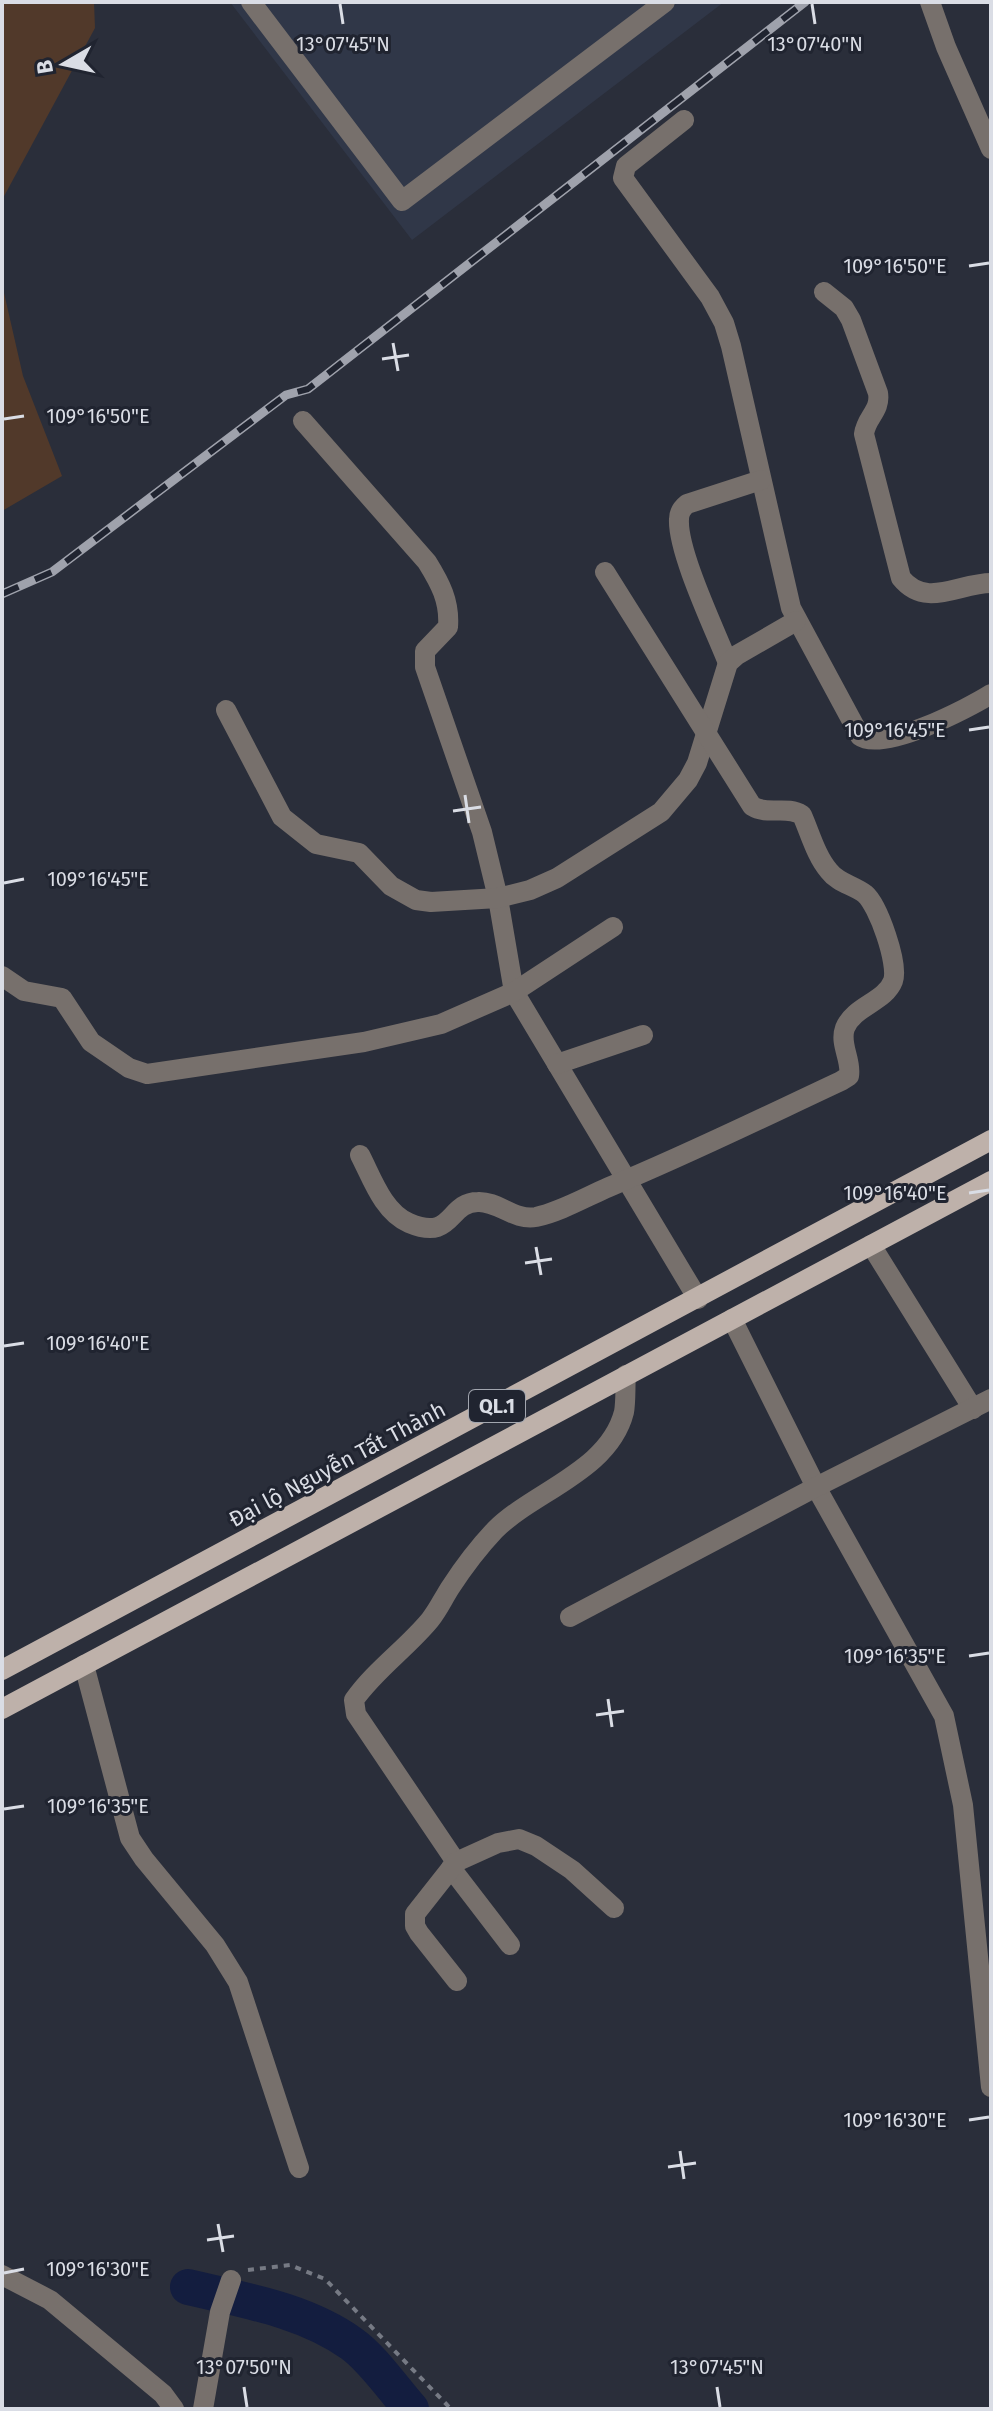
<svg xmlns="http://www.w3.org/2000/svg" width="993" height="2411" viewBox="0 0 993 2411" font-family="'Fira Sans',sans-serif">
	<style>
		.built { fill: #303748 }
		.green { fill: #51392a }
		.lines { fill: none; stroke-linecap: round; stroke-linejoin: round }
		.river { stroke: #131d3f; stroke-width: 36 }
		.path { stroke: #767a84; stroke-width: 4; stroke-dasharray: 6 6; stroke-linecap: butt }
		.minor { stroke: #77706c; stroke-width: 20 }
		.major { stroke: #beb1aa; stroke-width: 20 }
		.rail-casing { stroke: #9fa2ac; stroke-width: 9 }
		.rail { stroke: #202430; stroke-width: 6; stroke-dasharray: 18; stroke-linecap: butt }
		.ticks { fill: none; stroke: #dadde5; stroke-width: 3 }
		.labels { text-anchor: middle; stroke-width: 6; stroke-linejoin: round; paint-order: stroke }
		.shield { fill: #202430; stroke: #a2a6af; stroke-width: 2 }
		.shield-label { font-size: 20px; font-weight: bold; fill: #dadde5 }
		.street-label { font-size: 22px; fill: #dadde5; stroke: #202430 }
		.ticks-label { font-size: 20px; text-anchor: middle; fill: #dadde5; stroke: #202430; stroke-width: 6; stroke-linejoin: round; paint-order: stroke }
	</style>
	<rect width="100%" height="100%" fill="#2a2e3a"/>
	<polygon class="built" points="230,2 724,2 412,240"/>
	<g class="green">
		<polygon points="2,2 94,2 95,28 2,200"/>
		<polygon points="2,284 23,376 62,476 2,511"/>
	</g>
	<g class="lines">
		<path class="river" d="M 188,2287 C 243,2300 305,2310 352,2344 C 373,2359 394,2390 411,2409"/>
		<polyline class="path" points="248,2270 290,2265 325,2279 451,2409"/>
		<g class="minor">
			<polyline points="251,2 402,201 665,2"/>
			<polyline points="930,2 946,47 991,149"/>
			<path d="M 684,120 L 626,166 L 623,178 L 710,297 L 724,323 L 731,346 L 791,608 L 860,736 C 882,753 969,708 991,694"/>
			<path d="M 824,292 L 844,308 L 851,320 L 878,393 C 881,411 866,417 864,434 L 901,578 C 926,609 959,583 991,583"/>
			<path d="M 303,421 L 427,562 C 440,583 450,601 448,627 L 425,651 L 425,667 L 482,832 L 498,898 L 514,992 L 698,1299"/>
			<path d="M 728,663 C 715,630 677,551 679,519 C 679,512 682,508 687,504 L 761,480"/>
			<polyline points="226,710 282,817 316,844 359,853 391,886 416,900 431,902 498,898 530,890 557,878 661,812 688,780 697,763 728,663 737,655 796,621"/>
			<polyline points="2,976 24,991 62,998 91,1042 129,1068 147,1074 364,1042 441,1024 514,992 613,927"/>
			<polyline points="557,1064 643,1035"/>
			<path d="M 360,1155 C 372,1178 383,1212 409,1223 C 454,1242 447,1202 478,1202 C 498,1201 514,1221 536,1217 C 560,1212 586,1197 609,1187 C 687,1155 764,1117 841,1081 L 849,1076 C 852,1060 839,1044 845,1028 C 854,1006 885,1002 893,981 C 899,964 878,905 865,894 C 853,885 838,883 829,871 C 816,856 810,833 802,815 C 786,805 768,816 752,806 L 605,572"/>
			<polyline points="871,1245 973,1409"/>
			<polyline points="732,1319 816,1487 944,1716 963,1805 991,2087"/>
			<polyline points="570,1617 816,1487 991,1399"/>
			<polyline points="84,1665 130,1838 144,1859 215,1945 238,1982 299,2168"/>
			<path d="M 456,1862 L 356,1714 L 354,1700 C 375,1670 407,1648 430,1620 C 438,1610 443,1599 450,1588 C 463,1568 478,1548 495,1530 C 534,1491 609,1471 624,1412 C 626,1401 625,1387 626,1375"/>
			<polyline points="451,1868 510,1945"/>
			<polyline points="457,1981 419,1933 415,1926 415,1914 456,1862 498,1843 519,1839 536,1846 572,1870 614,1908"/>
			<polyline points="2,2275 50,2300 163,2394 174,2409"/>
			<polyline points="203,2409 220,2312 231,2280"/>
		</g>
		<g class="major">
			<polyline points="2,1670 991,1140"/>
			<polyline points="2,1709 991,1181"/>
		</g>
		<defs>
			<polyline id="rail" points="2,594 52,572 286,395 308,389 805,2"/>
		</defs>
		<use href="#rail" class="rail-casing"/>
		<use href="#rail" class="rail"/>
	</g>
	<path class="ticks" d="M 340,4 L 343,24M 812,4 L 815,24M 969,266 L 989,263M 393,343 L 398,371M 382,359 L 409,355M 4,419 L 24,416M 969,730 L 989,727M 465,795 L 469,823M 453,811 L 481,807M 4,883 L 24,879M 969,1193 L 989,1190M 536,1247 L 541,1275M 525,1263 L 552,1259M 4,1346 L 24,1343M 969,1656 L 989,1653M 608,1699 L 612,1727M 596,1715 L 624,1711M 4,1809 L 24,1806M 969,2120 L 989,2117M 680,2151 L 684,2179M 668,2167 L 696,2163M 218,2224 L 223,2252M 207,2240 L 234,2236M 4,2273 L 24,2269M 244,2387 L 247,2407M 717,2387 L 720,2407"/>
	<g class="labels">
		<rect class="shield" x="469" y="1390" width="56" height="32" rx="6"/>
		<g class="shield-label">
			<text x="497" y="1413">QL.1</text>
		</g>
		<g class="street-label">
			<text transform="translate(337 1464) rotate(-28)" y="8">Đại lộ Nguyễn Tất Thành</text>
		</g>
	</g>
	<g class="ticks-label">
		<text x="815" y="51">13°07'40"N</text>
		<text x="343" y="51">13°07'45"N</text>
		<text x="895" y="273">109°16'50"E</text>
		<text x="98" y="423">109°16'50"E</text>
		<text x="895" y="737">109°16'45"E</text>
		<text x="98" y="886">109°16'45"E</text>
		<text x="895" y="1200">109°16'40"E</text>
		<text x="98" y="1350">109°16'40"E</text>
		<text x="895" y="1663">109°16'35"E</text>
		<text x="98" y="1813">109°16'35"E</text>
		<text x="895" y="2127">109°16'30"E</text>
		<text x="98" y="2276">109°16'30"E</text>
		<text x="244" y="2374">13°07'50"N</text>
		<text x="717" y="2374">13°07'45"N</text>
	</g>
	<rect width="993" height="2411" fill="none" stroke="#dadde5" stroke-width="8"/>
	<g transform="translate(64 64) rotate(261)" stroke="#202430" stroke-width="6" paint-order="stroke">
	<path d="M0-6L14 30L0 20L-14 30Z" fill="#dadde5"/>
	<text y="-12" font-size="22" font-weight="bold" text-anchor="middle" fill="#dadde5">B</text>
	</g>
</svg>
